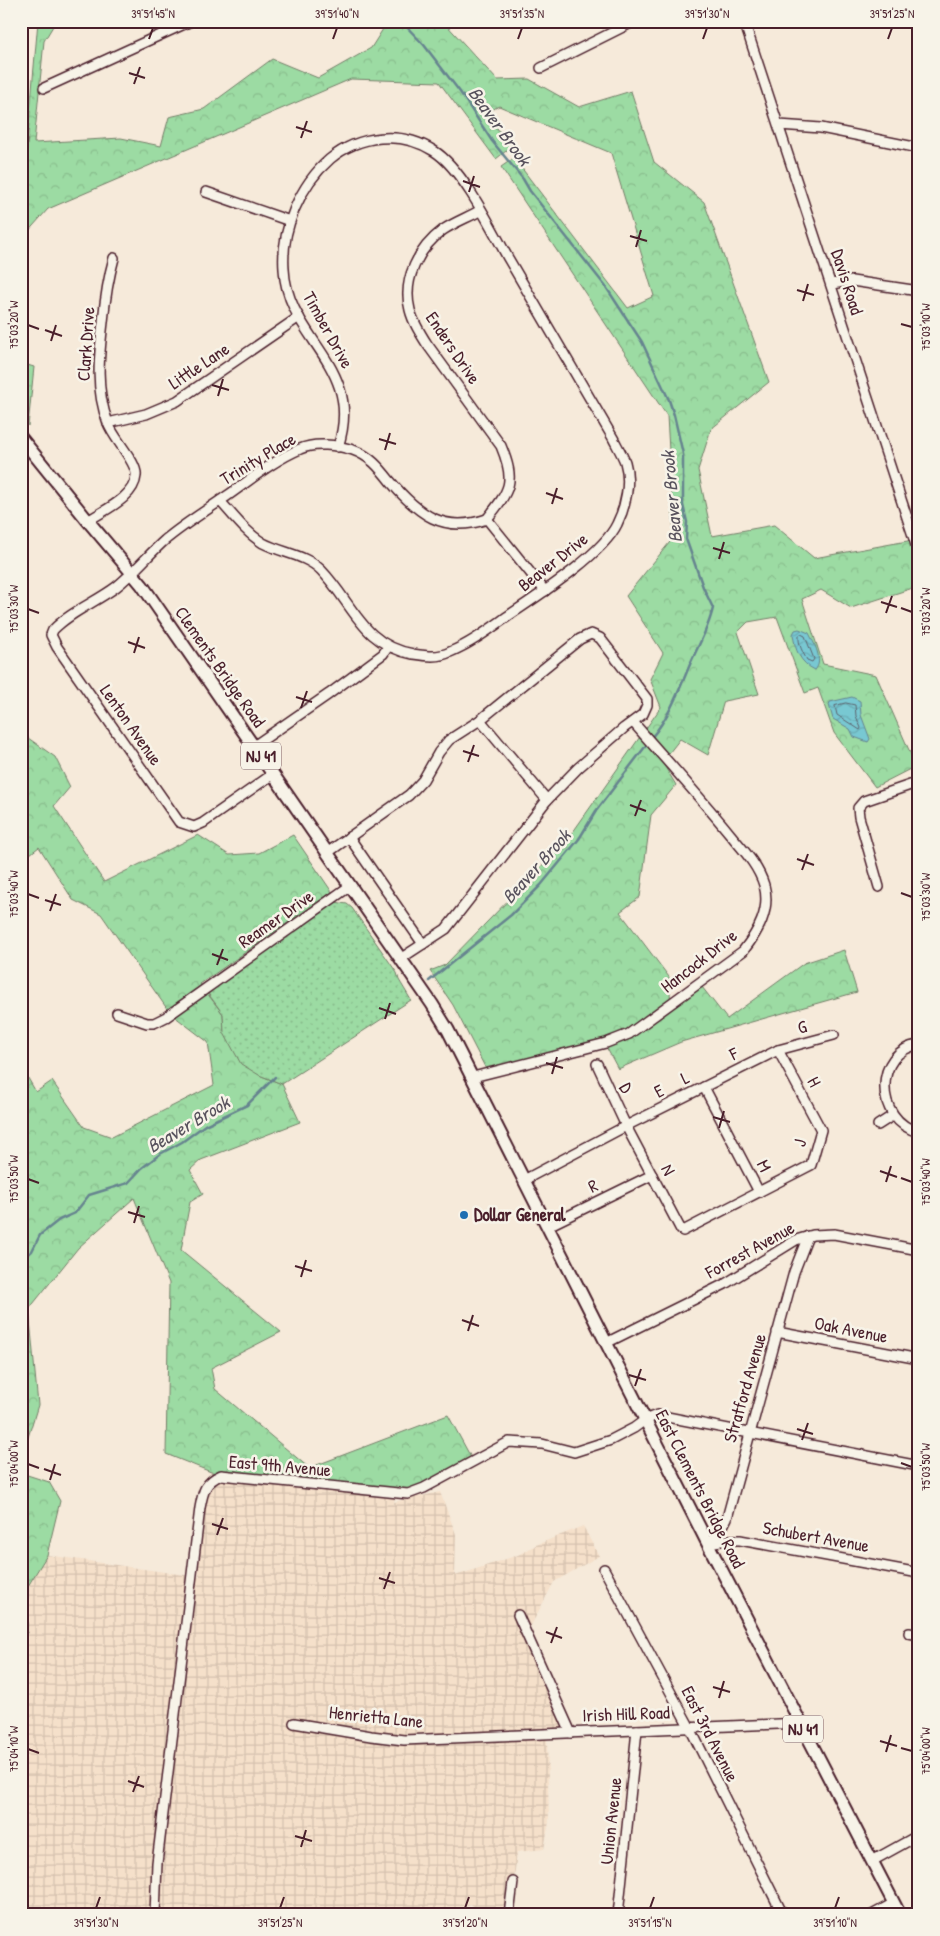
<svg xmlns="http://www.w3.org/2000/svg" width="940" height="1936" viewBox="0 0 940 1936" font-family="'Patrick Hand',sans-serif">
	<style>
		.industrial { fill: url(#industrial-grid) }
		.forest { fill: url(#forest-crowns); stroke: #737d67 }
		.park { fill: url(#park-dots); stroke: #737d67 }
		.water { fill: url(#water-waves); stroke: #66848f }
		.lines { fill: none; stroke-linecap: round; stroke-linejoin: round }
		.shore { stroke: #5c636e; stroke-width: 1 }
		.stream { stroke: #66848f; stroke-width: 2.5 }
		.minor-casing { stroke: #4a1f2b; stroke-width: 12 }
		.major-casing { stroke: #4a1f2b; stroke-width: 15 }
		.minor { stroke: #f7f3e8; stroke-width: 9 }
		.major { stroke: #f7f3e8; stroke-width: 11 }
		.ticks { fill: none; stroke: #4a1f2b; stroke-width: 2 }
		.poi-dot { fill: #1f6fb2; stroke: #f7f3e8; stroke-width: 2 }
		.labels { text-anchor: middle; stroke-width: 5; stroke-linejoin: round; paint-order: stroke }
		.shield { fill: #f7f3e8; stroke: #7e5f64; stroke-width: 1 }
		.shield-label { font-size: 16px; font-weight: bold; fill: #4a1f2b }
		.street-label { font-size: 18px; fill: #4a1f2b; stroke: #f7f3e8 }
		.poi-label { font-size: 18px; font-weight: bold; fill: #4a1f2b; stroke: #f7f3e8; text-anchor: start }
		.water-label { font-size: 19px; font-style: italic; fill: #58525d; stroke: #f7f3e8 }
		.neatline { fill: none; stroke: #4a1f2b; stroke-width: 2 }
		.ticks-label { font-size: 12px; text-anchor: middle; fill: #4a1f2b }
	</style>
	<defs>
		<pattern id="industrial-grid" width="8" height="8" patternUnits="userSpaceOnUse" patternTransform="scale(1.25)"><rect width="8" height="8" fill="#f5e0ca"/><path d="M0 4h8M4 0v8" fill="none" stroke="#d4c0ae"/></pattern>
		<pattern id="forest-crowns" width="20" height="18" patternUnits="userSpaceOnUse" patternTransform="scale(1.25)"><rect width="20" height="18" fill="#9cdba3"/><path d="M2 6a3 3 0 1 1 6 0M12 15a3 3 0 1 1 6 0" fill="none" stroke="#88bc8c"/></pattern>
		<pattern id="park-dots" width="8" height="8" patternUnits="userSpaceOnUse" patternTransform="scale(1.25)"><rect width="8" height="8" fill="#9cdba3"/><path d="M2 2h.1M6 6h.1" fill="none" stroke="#88bc8c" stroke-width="1.8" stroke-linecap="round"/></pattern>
		<pattern id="water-waves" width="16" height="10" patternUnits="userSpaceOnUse" patternTransform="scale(1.25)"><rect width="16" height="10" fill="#78c8d2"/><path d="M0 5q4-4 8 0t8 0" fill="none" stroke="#69abb4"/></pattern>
	</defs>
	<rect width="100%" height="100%" fill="#f6eada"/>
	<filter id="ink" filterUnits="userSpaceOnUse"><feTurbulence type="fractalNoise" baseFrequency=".02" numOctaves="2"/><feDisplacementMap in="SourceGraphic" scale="10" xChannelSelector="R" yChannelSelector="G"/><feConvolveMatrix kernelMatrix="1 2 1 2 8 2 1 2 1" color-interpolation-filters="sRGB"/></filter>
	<g filter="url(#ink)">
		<polygon class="industrial" points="211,1472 395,1496 394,1502 440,1492 456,1534 455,1576 518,1555 536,1545 583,1526 599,1556 554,1582 526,1635 573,1734 547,1736 549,1822 544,1849 517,1852 510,1915 487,1915 469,1904 462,1915 21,1915 21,1634 27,1633 28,1586 47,1555 199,1577 197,1531"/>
		<g class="forest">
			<polygon points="38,21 56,21 44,41 34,143 121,138 161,146 169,117 204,109 272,59 318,78 371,48 388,21 443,21 497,80 529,79 579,107 631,91 654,162 704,202 769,382 711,429 698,470 712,536 774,525 814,558 913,540 919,559 919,586 851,608 821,590 802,599 823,664 876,675 916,766 875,787 834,733 818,688 805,693 777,617 748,622 738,632 759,694 724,701 708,755 680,739 662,762 676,785 651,815 640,897 620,912 669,977 671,1008 702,987 727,1019 804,963 844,950 857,992 681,1042 618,1069 603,1041 488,1073 453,1005 430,971 445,965 568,839 661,707 650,679 663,653 626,596 674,537 667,416 501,167 514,158 628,308 654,296 611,153 499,106 486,113 511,147 496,159 439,82 351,79 48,209 25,235 21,272 21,215"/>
			<polygon points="21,363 34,367 28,426 21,417"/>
			<polygon points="21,733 55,757 70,787 54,806 104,882 198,835 229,855 259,853 293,835 332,892 200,984 223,1014 224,1033 259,1075 282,1084 300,1122 201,1160 190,1170 203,1194 190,1202 181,1250 281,1332 211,1368 215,1389 309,1468 448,1415 474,1463 395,1496 211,1472 166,1454 169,1283 134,1198 78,1248 29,1309 38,1405 21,1460 21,1066 36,1092 52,1081 84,1127 112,1137 214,1085 208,1042 170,1013 101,914 73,900 39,847 21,861"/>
			<polygon points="21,1473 49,1482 60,1501 47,1555 28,1586 27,1633 21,1634"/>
		</g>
		<polygon class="park" points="335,902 347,904 352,908 397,973 399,980 411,1000 282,1084 259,1075 241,1064 224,1033 223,1014 207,992"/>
		<g class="water">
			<path d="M 799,629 L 809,633 C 814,643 824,661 815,670 C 800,663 795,650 793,634 L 795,630 Z"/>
			<polygon points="852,697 860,701 861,715 870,739 868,742 854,737 850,729 833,719 829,705 830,702"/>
		</g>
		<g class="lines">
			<g class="shore">
				<path d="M 801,634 L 805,636 L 814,659 L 812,662 L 807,660 C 803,653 798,644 799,636 Z"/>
				<polygon points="846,703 855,705 856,716 861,728 860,730 837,715 835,706"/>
			</g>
			<g class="stream">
				<path d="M 401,21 L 424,45 L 460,92 L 492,141 L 523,179 L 530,191 L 606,287 L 642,342 L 669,400 L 674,415 L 683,454 L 683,505 L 687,522 L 686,539 L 703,587 L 713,608 C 709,627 699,644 691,662 C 680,688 670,716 651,738"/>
				<polyline points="429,981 511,915 541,885 579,839 596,811 648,743"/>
				<polyline points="21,1260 32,1251 40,1235 59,1220 75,1213 89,1195 128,1183 142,1168 160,1154 182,1142 205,1125 247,1105 275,1077"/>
			</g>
			<defs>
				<g id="minor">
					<polyline points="744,21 919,554"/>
					<polyline points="541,68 635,21"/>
					<polyline points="44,88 191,21"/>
					<polyline points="779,125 821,128 919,148"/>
					<polyline points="206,192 290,221"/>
					<path d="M 481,210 C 469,217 455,222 443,230 C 419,248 402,279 410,310 C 413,322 420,333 427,344 L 501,446 C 516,482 510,490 487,519"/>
					<polyline points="831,284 852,281 919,291"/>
					<polyline points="108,423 146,414 177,401 299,317"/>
					<path d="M 220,501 C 233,515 246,533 263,543 C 282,553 306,555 321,570 C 353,603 362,645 413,654 C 426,656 438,658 450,652 C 472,643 491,628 511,614 C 539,595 603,554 617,524 C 626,506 631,482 625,462 C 622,454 617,446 613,438 C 578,378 543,318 508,258 C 492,229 462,168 434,151 C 401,130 359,135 330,159 C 300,185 281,229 284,269 C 287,339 365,365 338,447"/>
					<polyline points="487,519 545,591"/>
					<path d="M 88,521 C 104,510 134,498 136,476 C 138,463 113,438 108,423 C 95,389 99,356 103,322 C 105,300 108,279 114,258"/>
					<polyline points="254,746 329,694 383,654 388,647"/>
					<path d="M 273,774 L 203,823 L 194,827 L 179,822 L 57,647 L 51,635 L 53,630 C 70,612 96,602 116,587 C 134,573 148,555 165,540 C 184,524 207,510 227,496 C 250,480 274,460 300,449 C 315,442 337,445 353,450 C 370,456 379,467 390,481 C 418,514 443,534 487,519"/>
					<polyline points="349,837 423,944"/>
					<polyline points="327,853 409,795 423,780 439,752 449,740 480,720 580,639 591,634 600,638 647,699 647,705 643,714 624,728 578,768 547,800"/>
					<polyline points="879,887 859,817 858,808 864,801 919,782"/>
					<polyline points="400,959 446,929 547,800 480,720"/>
					<polyline points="117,1013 147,1023 154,1023 166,1017 350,886"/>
					<path d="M 919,1045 C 874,1050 873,1121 919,1132"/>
					<polyline points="597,1064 626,1126 681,1230 683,1231 811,1165 821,1130 778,1050"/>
					<path d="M 473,1077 L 606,1043 L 629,1034 L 743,951 C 758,932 771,910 764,885 C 758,865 743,850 730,834 C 699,796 665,759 633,722"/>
					<polyline points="704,1087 759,1192"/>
					<polyline points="878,1125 892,1116"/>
					<polyline points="524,1180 626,1126 778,1050 834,1035"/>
					<polyline points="548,1226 652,1175"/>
					<polyline points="777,1332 919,1359"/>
					<polyline points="606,1343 725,1284 796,1240 813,1235 834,1234 919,1250"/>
					<polyline points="708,1543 727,1540 740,1540 919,1573"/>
					<polyline points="708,1544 721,1530 727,1518 794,1272 808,1236"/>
					<polyline points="604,1569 690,1728 783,1915"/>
					<polyline points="518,1615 571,1733"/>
					<polyline points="909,1633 919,1635"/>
					<polyline points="294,1723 371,1736 404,1740 800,1723"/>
					<polyline points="872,1861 919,1835"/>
					<path d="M 155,1915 L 157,1863 L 200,1508 C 203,1491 205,1482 221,1475 L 408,1494 L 424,1488 L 509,1442 L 542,1444 L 574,1452 L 611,1440 L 634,1428 L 645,1420 L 657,1415 L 919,1466"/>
					<polyline points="509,1915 513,1882"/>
					<polyline points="618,1915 637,1730"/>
					<polyline points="872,1915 894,1903"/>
				</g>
				<polyline id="major" points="21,438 88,521 142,585 432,1004 448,1030 708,1544 900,1915"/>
			</defs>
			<use href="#minor" class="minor-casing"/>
			<use href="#major" class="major-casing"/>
			<use href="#minor" class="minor"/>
			<use href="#major" class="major"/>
		</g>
	</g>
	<path class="ticks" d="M 149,39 L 153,28M 333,39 L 337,28M 518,39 L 522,28M 703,39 L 707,28M 888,39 L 892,28M 129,73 L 145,78M 134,84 L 140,67M 296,127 L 312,132M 301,138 L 307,121M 463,181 L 480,187M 469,192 L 474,176M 630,236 L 647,241M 636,247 L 641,230M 797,290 L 814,295M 803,301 L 808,284M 901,324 L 912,327M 28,325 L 39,329M 45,330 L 62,336M 51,341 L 56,325M 212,385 L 229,390M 218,396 L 223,379M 379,439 L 396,444M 385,450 L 390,433M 546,493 L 563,499M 552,504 L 557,488M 713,548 L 730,553M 719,559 L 724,542M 881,602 L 897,607M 901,608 L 912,612M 28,609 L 39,613M 886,613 L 892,596M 128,642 L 145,648M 134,653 L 139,637M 296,697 L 312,702M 301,708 L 307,691M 463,751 L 479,756M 468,762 L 474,745M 630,805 L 646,811M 635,816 L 641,800M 797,859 L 814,865M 802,870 L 808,854M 901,893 L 912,897M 28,894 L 39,898M 45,900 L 61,905M 50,911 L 56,894M 212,954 L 228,960M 217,965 L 223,949M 379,1008 L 396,1014M 385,1019 L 390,1003M 546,1063 L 563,1068M 552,1074 L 557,1057M 713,1117 L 730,1122M 719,1128 L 724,1111M 880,1171 L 897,1177M 901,1178 L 912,1182M 28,1179 L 39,1183M 886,1182 L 891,1166M 128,1212 L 145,1217M 134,1223 L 139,1206M 295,1266 L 312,1271M 301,1277 L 306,1260M 462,1320 L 479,1326M 468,1331 L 473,1315M 629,1375 L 646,1380M 635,1386 L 641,1369M 797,1429 L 813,1434M 802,1440 L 808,1423M 901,1463 L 912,1467M 28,1464 L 39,1468M 44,1469 L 61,1475M 50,1480 L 55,1464M 212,1524 L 228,1529M 217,1535 L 223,1518M 379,1578 L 395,1583M 384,1589 L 390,1572M 546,1632 L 562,1638M 551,1643 L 557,1627M 713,1687 L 730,1692M 719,1698 L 724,1681M 880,1741 L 897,1746M 901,1748 L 912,1751M 28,1749 L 39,1753M 886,1752 L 891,1735M 128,1781 L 144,1787M 133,1792 L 139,1776M 295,1836 L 312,1841M 301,1847 L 306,1830M 96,1908 L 100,1897M 280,1908 L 284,1897M 465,1908 L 469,1897M 650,1908 L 654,1897M 835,1908 L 839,1897"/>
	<circle class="poi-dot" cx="464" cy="1215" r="5"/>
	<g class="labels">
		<g class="shield">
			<rect x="241" y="742.5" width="40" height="27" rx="4"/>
			<rect x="783" y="1715.5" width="40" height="27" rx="4"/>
		</g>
		<g class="shield-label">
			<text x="261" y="762">NJ 41</text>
			<text x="803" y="1735">NJ 41</text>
		</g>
		<g class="street-label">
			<text transform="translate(847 282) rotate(72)" y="6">Davis Road</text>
			<text transform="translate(328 330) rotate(61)" y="6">Timber Drive</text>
			<text transform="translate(86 344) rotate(-86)" y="6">Clark Drive</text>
			<text transform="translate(453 348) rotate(56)" y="6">Enders Drive</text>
			<text transform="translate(199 366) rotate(-34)" y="6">Little Lane</text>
			<text transform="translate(258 459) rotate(-31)" y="6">Trinity Place</text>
			<text transform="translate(553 562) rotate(-38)" y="6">Beaver Drive</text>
			<text transform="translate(220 667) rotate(55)" y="6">Clements Bridge Road</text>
			<text transform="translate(131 725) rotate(55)" y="6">Lenton Avenue</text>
			<text transform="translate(276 919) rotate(-35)" y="6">Reamer Drive</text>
			<text transform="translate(699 961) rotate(-38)" y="6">Hancock Drive</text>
			<text transform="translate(802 1027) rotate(-15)" y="6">G</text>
			<text transform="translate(734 1054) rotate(-26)" y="6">F</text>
			<text transform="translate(685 1078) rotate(-27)" y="6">L</text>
			<text transform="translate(814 1082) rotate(62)" y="6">H</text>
			<text transform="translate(626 1088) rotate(64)" y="6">D</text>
			<text transform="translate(659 1091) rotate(-27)" y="6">E</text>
			<text transform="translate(800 1143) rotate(-74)" y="6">J</text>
			<text transform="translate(764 1166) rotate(64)" y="6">M</text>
			<text transform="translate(668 1170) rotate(62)" y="6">N</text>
			<text transform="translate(593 1186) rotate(-26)" y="6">R</text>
			<text transform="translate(750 1250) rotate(-29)" y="6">Forrest Avenue</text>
			<text transform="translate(851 1330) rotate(11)" y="6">Oak Avenue</text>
			<text transform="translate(745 1388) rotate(-74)" y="6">Stratford Avenue</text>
			<text transform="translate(280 1466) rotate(5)" y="6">East 9th Avenue</text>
			<text transform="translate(700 1489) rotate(63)" y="6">East Clements Bridge Road</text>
			<text transform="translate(816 1537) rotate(10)" y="6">Schubert Avenue</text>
			<text transform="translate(626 1714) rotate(-2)" y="6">Irish Hill Road</text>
			<text transform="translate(376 1717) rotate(6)" y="6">Henrietta Lane</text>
			<text transform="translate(710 1734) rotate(63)" y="6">East 3rd Avenue</text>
			<text transform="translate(611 1821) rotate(-84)" y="6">Union Avenue</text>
		</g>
		<g class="poi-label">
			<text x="474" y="1221">Dollar General</text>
		</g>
		<g class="water-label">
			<text transform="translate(500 126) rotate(54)" y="7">Beaver Brook</text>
			<text transform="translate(671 497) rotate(-95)" y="7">Beaver Brook</text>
			<text transform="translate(536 866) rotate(-48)" y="7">Beaver Brook</text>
			<text transform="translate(188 1124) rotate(-31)" y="7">Beaver Brook</text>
		</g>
	</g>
	<rect width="940" height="1936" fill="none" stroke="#f7f3e8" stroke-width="55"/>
	<rect x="28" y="28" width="884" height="1880" class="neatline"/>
	<g class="ticks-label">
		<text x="153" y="18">39°51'45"N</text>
		<text x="337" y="18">39°51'40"N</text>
		<text x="522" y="18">39°51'35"N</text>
		<text x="707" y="18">39°51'30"N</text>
		<text x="892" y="18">39°51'25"N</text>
		<text transform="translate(14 325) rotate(-90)" y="4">75°03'20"W</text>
		<text transform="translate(926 327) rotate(-90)" y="4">75°03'10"W</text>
		<text transform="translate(14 609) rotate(-90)" y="4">75°03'30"W</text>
		<text transform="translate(926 612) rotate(-90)" y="4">75°03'20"W</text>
		<text transform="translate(14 894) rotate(-90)" y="4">75°03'40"W</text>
		<text transform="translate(926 897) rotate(-90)" y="4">75°03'30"W</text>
		<text transform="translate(14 1179) rotate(-90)" y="4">75°03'50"W</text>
		<text transform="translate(926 1182) rotate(-90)" y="4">75°03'40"W</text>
		<text transform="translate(14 1464) rotate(-90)" y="4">75°04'00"W</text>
		<text transform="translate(926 1467) rotate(-90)" y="4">75°03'50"W</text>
		<text transform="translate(14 1749) rotate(-90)" y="4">75°04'10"W</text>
		<text transform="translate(926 1751) rotate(-90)" y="4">75°04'00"W</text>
		<text x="96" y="1927">39°51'30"N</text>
		<text x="280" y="1927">39°51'25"N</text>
		<text x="465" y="1927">39°51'20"N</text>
		<text x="650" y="1927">39°51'15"N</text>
		<text x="835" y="1927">39°51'10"N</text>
	</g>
</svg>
